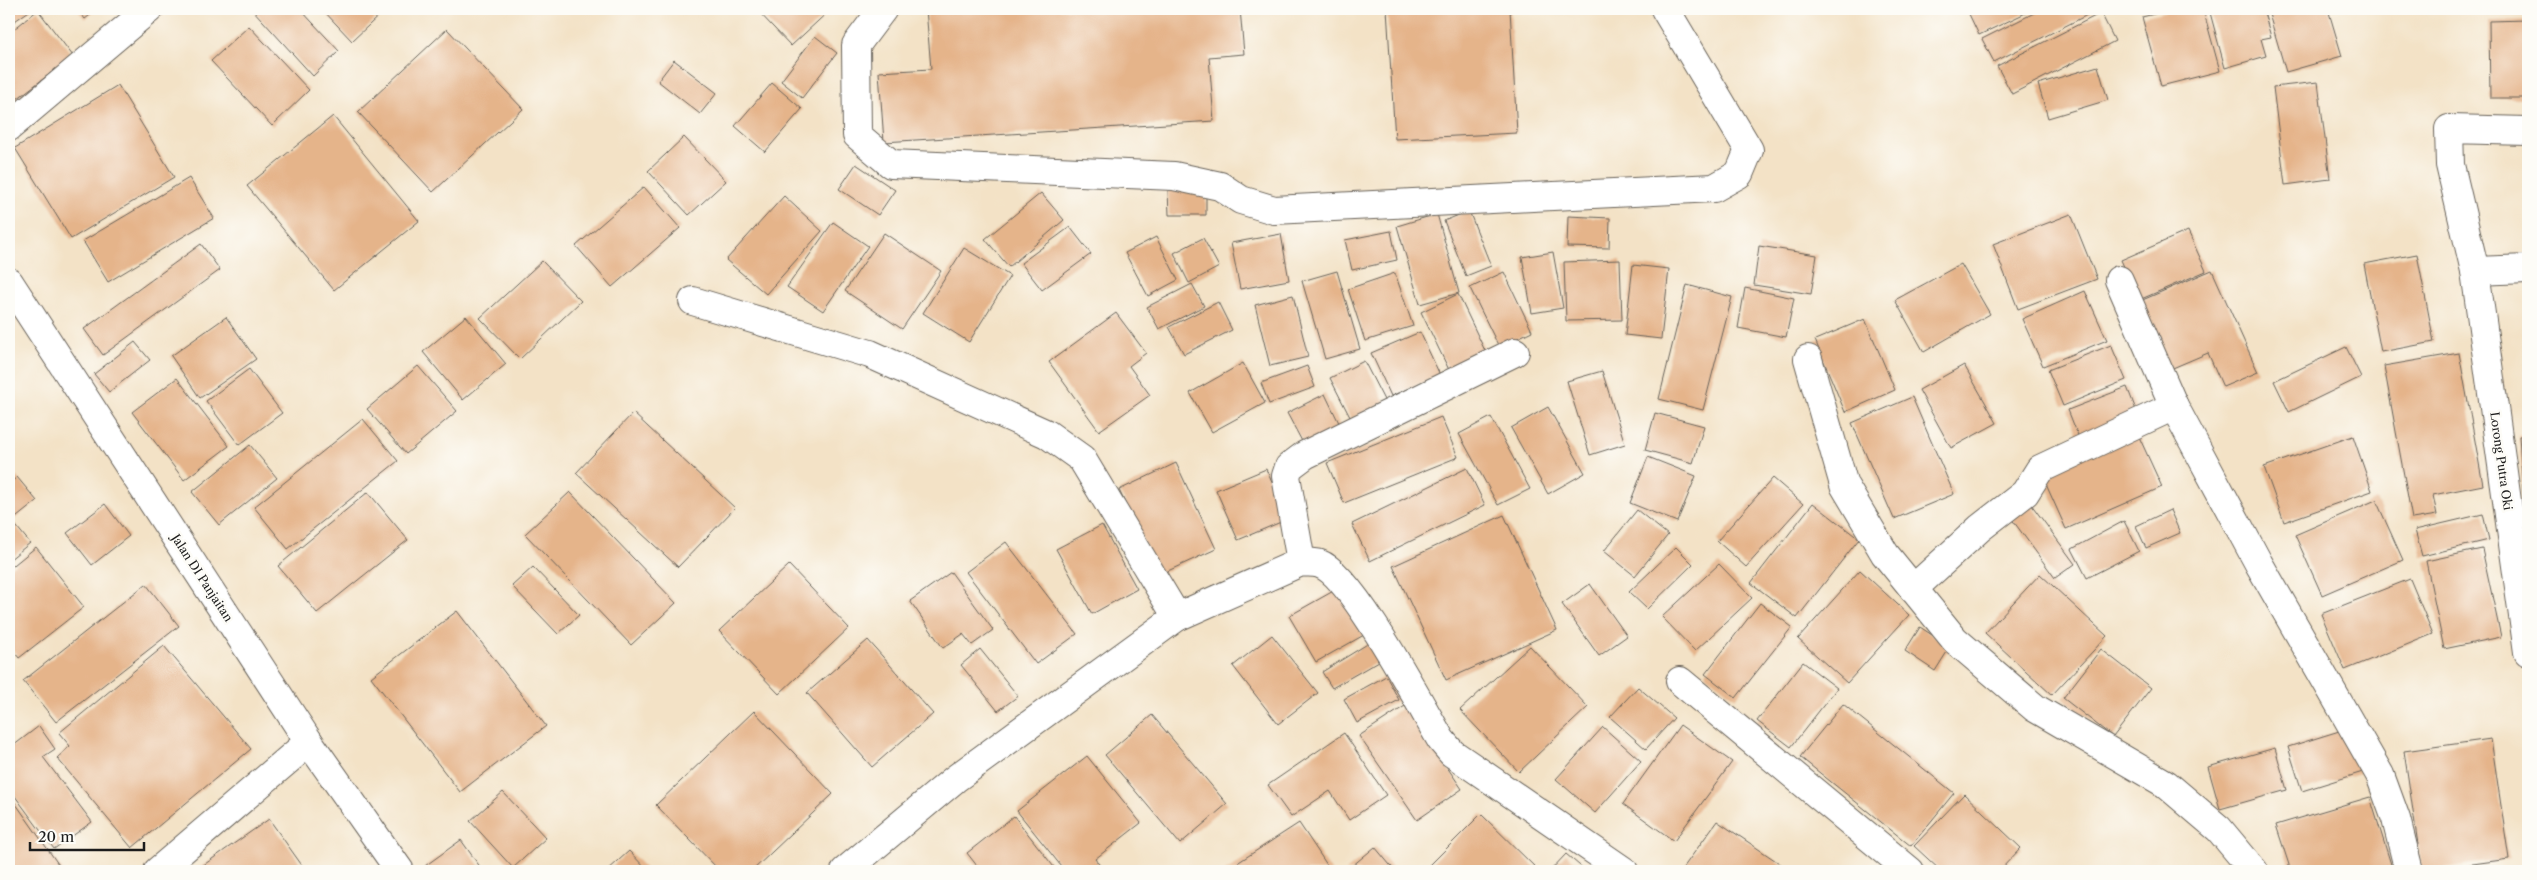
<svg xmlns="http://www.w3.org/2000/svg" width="2537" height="880" viewBox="0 0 2537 880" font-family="'Libre Caslon Text',serif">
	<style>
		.building { fill: #e5b48a }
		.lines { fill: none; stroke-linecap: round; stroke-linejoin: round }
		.minor-casing { stroke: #676158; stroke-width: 30 }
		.tertiary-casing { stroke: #676158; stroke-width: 30 }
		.minor { stroke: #fff; stroke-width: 28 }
		.tertiary { stroke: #fff; stroke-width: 28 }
		.labels { text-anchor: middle; stroke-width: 5; stroke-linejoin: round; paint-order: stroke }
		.street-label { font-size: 12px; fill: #1c1c1c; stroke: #fdfcf7 }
	</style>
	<rect width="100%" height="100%" fill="#fdfcf7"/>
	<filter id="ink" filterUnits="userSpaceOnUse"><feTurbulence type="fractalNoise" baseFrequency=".02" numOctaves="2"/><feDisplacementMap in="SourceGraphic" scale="10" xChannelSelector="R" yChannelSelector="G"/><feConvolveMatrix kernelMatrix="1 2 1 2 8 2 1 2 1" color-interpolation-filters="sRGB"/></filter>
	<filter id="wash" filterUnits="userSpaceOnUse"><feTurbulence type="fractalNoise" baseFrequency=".0096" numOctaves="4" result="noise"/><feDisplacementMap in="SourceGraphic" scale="20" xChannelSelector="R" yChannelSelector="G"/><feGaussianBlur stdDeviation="1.12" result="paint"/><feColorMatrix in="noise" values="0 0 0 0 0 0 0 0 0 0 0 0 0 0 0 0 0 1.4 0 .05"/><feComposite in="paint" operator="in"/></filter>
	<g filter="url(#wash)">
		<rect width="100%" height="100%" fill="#f3e2c6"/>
		<g id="blocks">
			<g class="building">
				<polygon points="9,9 32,9 9,25"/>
				<polygon points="77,9 98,9 85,19"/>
				<polygon points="252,9 300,9 339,51 313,76"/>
				<polygon points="322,9 386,9 352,41"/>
				<polygon points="756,9 831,9 791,46"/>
				<polygon points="926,9 1240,9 1244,54 1209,57 1214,121 884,142 879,72 931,69"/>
				<polygon points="1387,9 1510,9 1517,133 1395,139"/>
				<polygon points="1974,9 2034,9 1979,35 1968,12"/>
				<polygon points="2042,9 2099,9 1994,62 1982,39"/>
				<polygon points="2174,9 2203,9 2220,71 2161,86 2142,17"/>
				<polygon points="2209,9 2263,9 2271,37 2261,39 2266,56 2225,68"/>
				<polygon points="2289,9 2328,9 2342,56 2286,72 2269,14"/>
				<polygon points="38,10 73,56 9,105 9,33"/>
				<polygon points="2101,13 2115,41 2012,94 1997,66"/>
				<polygon points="2527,20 2527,98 2490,98 2489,21"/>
				<polygon points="249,26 309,90 272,126 211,61"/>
				<polygon points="447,29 523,109 433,192 358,112"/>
				<polygon points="815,36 837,53 802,98 781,81"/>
				<polygon points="674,60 717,93 700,114 658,81"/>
				<polygon points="2098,66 2108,100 2048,118 2038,84"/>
				<polygon points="2318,82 2330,179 2285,185 2273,87"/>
				<polygon points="772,83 802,109 765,152 735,126"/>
				<polygon points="118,85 174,177 71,239 15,148"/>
				<polygon points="333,116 419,221 334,290 247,186"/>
				<polygon points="684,137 726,181 689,215 648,171"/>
				<polygon points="856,164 895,190 878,215 839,189"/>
				<polygon points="189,178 214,218 108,282 83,241"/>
				<polygon points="644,187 680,228 612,287 576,246"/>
				<polygon points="1206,189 1206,215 1169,215 1168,190"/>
				<polygon points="1041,193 1064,220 1009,267 985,239"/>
				<polygon points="784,196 822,231 766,294 726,260"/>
				<polygon points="1469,211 1491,266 1466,276 1444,221"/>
				<polygon points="1437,214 1459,293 1420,304 1397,226"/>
				<polygon points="2071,214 2097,279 2018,309 1993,244"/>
				<polygon points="1568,216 1610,218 1609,248 1567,247"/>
				<polygon points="833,222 868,246 823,311 787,287"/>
				<polygon points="1070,227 1091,254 1042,290 1021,263"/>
				<polygon points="1391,231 1397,260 1352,270 1345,240"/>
				<polygon points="2188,231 2206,271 2139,300 2121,260"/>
				<polygon points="884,233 941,271 902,329 845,291"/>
				<polygon points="1281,234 1289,280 1240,289 1231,243"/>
				<polygon points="1156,237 1178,280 1148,296 1125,253"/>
				<polygon points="1203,238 1219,267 1189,283 1174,253"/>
				<polygon points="201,244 220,270 103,355 84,329"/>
				<polygon points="1759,246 1817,255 1811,294 1754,285"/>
				<polygon points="964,248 1010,276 969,342 923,313"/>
				<polygon points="1553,252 1563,308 1532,313 1522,257"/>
				<polygon points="2417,254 2434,342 2381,352 2364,264"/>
				<polygon points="1620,260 1622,320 1566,321 1564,262"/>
				<polygon points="542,261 581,301 520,359 480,318"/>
				<polygon points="1961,264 1990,314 1924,352 1895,300"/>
				<polygon points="1633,265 1669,269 1661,339 1625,335"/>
				<polygon points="2212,270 2258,372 2223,387 2208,353 2161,373 2131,305"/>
				<polygon points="1337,271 1360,349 1325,359 1302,281"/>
				<polygon points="1504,272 1532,331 1499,347 1470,288"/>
				<polygon points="1395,273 1413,326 1365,341 1348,289"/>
				<polygon points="1192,284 1204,306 1159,329 1147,307"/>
				<polygon points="1687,285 1732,297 1703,410 1659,399"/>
				<polygon points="1745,288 1794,298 1786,337 1738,328"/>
				<polygon points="2085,291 2107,340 2043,366 2022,319"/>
				<polygon points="1458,294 1488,357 1451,374 1421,312"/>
				<polygon points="1293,295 1308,357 1270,366 1255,305"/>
				<polygon points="1218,302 1232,330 1184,354 1169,327"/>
				<polygon points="1116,313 1146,353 1129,366 1150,395 1099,431 1049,362"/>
				<polygon points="466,316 506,364 463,400 423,352"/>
				<polygon points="226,317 256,359 200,398 171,356"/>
				<polygon points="1865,319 1895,390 1845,412 1815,340"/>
				<polygon points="1420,332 1440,375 1391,396 1371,353"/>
				<polygon points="135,342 150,360 109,392 94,374"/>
				<polygon points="2111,345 2126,380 2063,406 2048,370"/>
				<polygon points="2346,347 2361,377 2289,412 2274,381"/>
				<polygon points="2459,353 2483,485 2433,495 2437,515 2412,519 2384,366"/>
				<polygon points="1364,361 1385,402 1351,419 1330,378"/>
				<polygon points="1243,363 1265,403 1212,432 1190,393"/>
				<polygon points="1964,365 1997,423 1951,448 1919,390"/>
				<polygon points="418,366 457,411 406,454 367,409"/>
				<polygon points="1307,366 1315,387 1269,404 1261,383"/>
				<polygon points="249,369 282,413 239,445 206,401"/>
				<polygon points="1602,371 1625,444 1590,455 1567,381"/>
				<polygon points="177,378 229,446 184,480 132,412"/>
				<polygon points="2127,387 2140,420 2081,443 2068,410"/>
				<polygon points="1325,394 1341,427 1304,445 1287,413"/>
				<polygon points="1912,397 1954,494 1894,519 1852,423"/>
				<polygon points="1548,407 1585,473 1548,494 1511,428"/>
				<polygon points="633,413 735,508 678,567 576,473"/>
				<polygon points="1655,413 1704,426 1693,463 1645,450"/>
				<polygon points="1441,417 1458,457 1344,503 1327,463"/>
				<polygon points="1491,417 1530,489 1498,505 1459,434"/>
				<polygon points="363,419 398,461 288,549 254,507"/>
				<polygon points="2135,428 2162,487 2066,529 2040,471"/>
				<polygon points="2528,435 2528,517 2525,517 2519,436"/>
				<polygon points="2353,436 2372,491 2284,522 2264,467"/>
				<polygon points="250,445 277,478 219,525 192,492"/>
				<polygon points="1648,457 1696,476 1677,522 1630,503"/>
				<polygon points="1176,463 1216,549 1159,575 1119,490"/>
				<polygon points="1467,468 1485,505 1370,561 1352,524"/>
				<polygon points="1266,469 1288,519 1238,540 1216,490"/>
				<polygon points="17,477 37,501 12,521 30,543 9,560 9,484"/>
				<polygon points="1773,478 1803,504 1746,567 1717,541"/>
				<polygon points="368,492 408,540 317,613 278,566"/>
				<polygon points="570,492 676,603 631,645 525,534"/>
				<polygon points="2376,500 2403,560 2322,595 2295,535"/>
				<polygon points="1813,503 1859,539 1797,618 1751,583"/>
				<polygon points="105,504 129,536 92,565 67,533"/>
				<polygon points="2031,504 2075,564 2055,578 2011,518"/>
				<polygon points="1637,510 1668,535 1635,576 1604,551"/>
				<polygon points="2170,510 2180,533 2146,548 2136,526"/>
				<polygon points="2483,514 2489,540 2422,556 2415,530"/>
				<polygon points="1504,515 1557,630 1446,680 1393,566"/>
				<polygon points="2124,521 2139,551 2087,578 2072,549"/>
				<polygon points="1102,525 1137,589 1092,614 1056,549"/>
				<polygon points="1006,542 1077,634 1036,664 966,572"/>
				<polygon points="36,547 84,607 19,658 9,645 9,569"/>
				<polygon points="1676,547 1693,564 1647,609 1629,592"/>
				<polygon points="2482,549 2501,637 2444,649 2426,561"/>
				<polygon points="1719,564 1752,598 1695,651 1662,617"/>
				<polygon points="789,565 849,628 779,694 719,631"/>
				<polygon points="533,567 579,615 558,634 512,586"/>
				<polygon points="1860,570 1909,615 1847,683 1798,639"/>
				<polygon points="951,572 993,630 972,645 963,634 943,648 910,601"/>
				<polygon points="2040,574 2107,636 2052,695 1985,633"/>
				<polygon points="2410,579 2433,634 2345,670 2321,614"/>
				<polygon points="146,584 179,626 56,722 23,681"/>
				<polygon points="1590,584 1627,636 1599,656 1562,604"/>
				<polygon points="1337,589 1364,635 1316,662 1289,616"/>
				<polygon points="1760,603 1792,627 1736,698 1705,674"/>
				<polygon points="457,611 546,726 460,792 371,677"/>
				<polygon points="1920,627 1950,647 1935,671 1905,651"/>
				<polygon points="1272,635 1318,693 1278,724 1233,666"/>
				<polygon points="868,640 933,714 872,767 807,693"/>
				<polygon points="1369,643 1379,661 1332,688 1322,672"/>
				<polygon points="164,646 251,749 132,848 57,758 70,746 59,733"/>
				<polygon points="1530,646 1588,707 1519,772 1460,710"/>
				<polygon points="980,649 1018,696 998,711 961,665"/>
				<polygon points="2101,649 2151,688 2113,737 2063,698"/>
				<polygon points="1803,662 1837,688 1791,747 1757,721"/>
				<polygon points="1386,676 1399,700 1357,723 1344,699"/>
				<polygon points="1638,687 1674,718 1646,749 1610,717"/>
				<polygon points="1843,704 1954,793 1911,846 1800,757"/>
				<polygon points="1405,706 1462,789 1417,820 1359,736"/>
				<polygon points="754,711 833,794 752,871 720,871 656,805"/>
				<polygon points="1152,715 1227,804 1180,844 1105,755"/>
				<polygon points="1680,725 1732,762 1674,841 1623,804"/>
				<polygon points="39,726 55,749 43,757 92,822 54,849 9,788 9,749"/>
				<polygon points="1603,727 1641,761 1595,813 1556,779"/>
				<polygon points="2352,727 2366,771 2302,791 2288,747"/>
				<polygon points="1344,733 1386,795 1349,820 1330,791 1291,817 1268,785"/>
				<polygon points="2491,739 2509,859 2422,871 2404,751"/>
				<polygon points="2275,748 2287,790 2220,809 2208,767"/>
				<polygon points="1087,756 1141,823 1095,859 1104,871 1065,871 1017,811"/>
				<polygon points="503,792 546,838 513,868 470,821"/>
				<polygon points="9,794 63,871 9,871"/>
				<polygon points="1964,794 2021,848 1999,871 1941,871 1914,846"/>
				<polygon points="2370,797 2393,871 2291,871 2276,825"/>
				<polygon points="1481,814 1539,871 1424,871"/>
				<polygon points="1014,816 1057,871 981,871 967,853"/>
				<polygon points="269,819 306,871 195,871"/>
				<polygon points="1717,821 1791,871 1681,871"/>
				<polygon points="1299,823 1331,871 1225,871"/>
				<polygon points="461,840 483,871 430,871 425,866"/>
				<polygon points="1375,847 1395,871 1346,871"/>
				<polygon points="629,851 648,871 607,871"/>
				<polygon points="1566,854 1586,871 1550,871"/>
			</g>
		</g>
	</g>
	<g filter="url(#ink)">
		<use href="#blocks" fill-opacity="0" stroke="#676158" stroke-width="1"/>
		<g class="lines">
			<defs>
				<g id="minor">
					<polyline points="883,9 856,45 857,135 891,164 1174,176 1220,186 1241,200 1274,210 1714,188 1739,174 1749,150 1665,9"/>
					<polyline points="9,127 149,9"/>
					<polyline points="2528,131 2449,129 2450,165 2475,271 2528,652"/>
					<polyline points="2475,271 2528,269"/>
					<polyline points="2119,280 2174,406 2259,564 2380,775 2396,819 2409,871"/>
					<polyline points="693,301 870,354 1047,434 1082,459 1177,617"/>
					<polyline points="1808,359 1844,485 1885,554 1955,640 2035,708 2166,784 2219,829 2254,871"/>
					<polyline points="1301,562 1286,476 1289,467 1305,455 1515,352"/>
					<polyline points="1913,589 1980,528 2025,493 2040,469 2174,406"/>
					<polyline points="1680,681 1910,871"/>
					<polyline points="158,871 309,742"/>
					<path d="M 845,871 L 955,779 L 1177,617 L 1301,562 C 1307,563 1314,562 1320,564 C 1352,575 1421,706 1441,740 L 1452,753 L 1624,871"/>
				</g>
				<polyline id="tertiary" points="9,282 309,742 400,871"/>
			</defs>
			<use href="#minor" class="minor-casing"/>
			<use href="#tertiary" class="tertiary-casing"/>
			<use href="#minor" class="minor"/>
			<use href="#tertiary" class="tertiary"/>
		</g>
	</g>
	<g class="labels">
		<g class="street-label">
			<text transform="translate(2501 461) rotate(82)" y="4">Lorong Putra Oki</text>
			<text transform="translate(202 578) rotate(57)" y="4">Jalan DI Panjaitan</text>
		</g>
	</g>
	<rect width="2537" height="880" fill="none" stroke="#fdfcf7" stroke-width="30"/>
	<path d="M30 842v8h114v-8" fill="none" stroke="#1c1c1c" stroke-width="2.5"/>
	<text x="38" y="842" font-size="15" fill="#1c1c1c" stroke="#fdfcf7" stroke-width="4" paint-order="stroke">20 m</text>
</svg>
